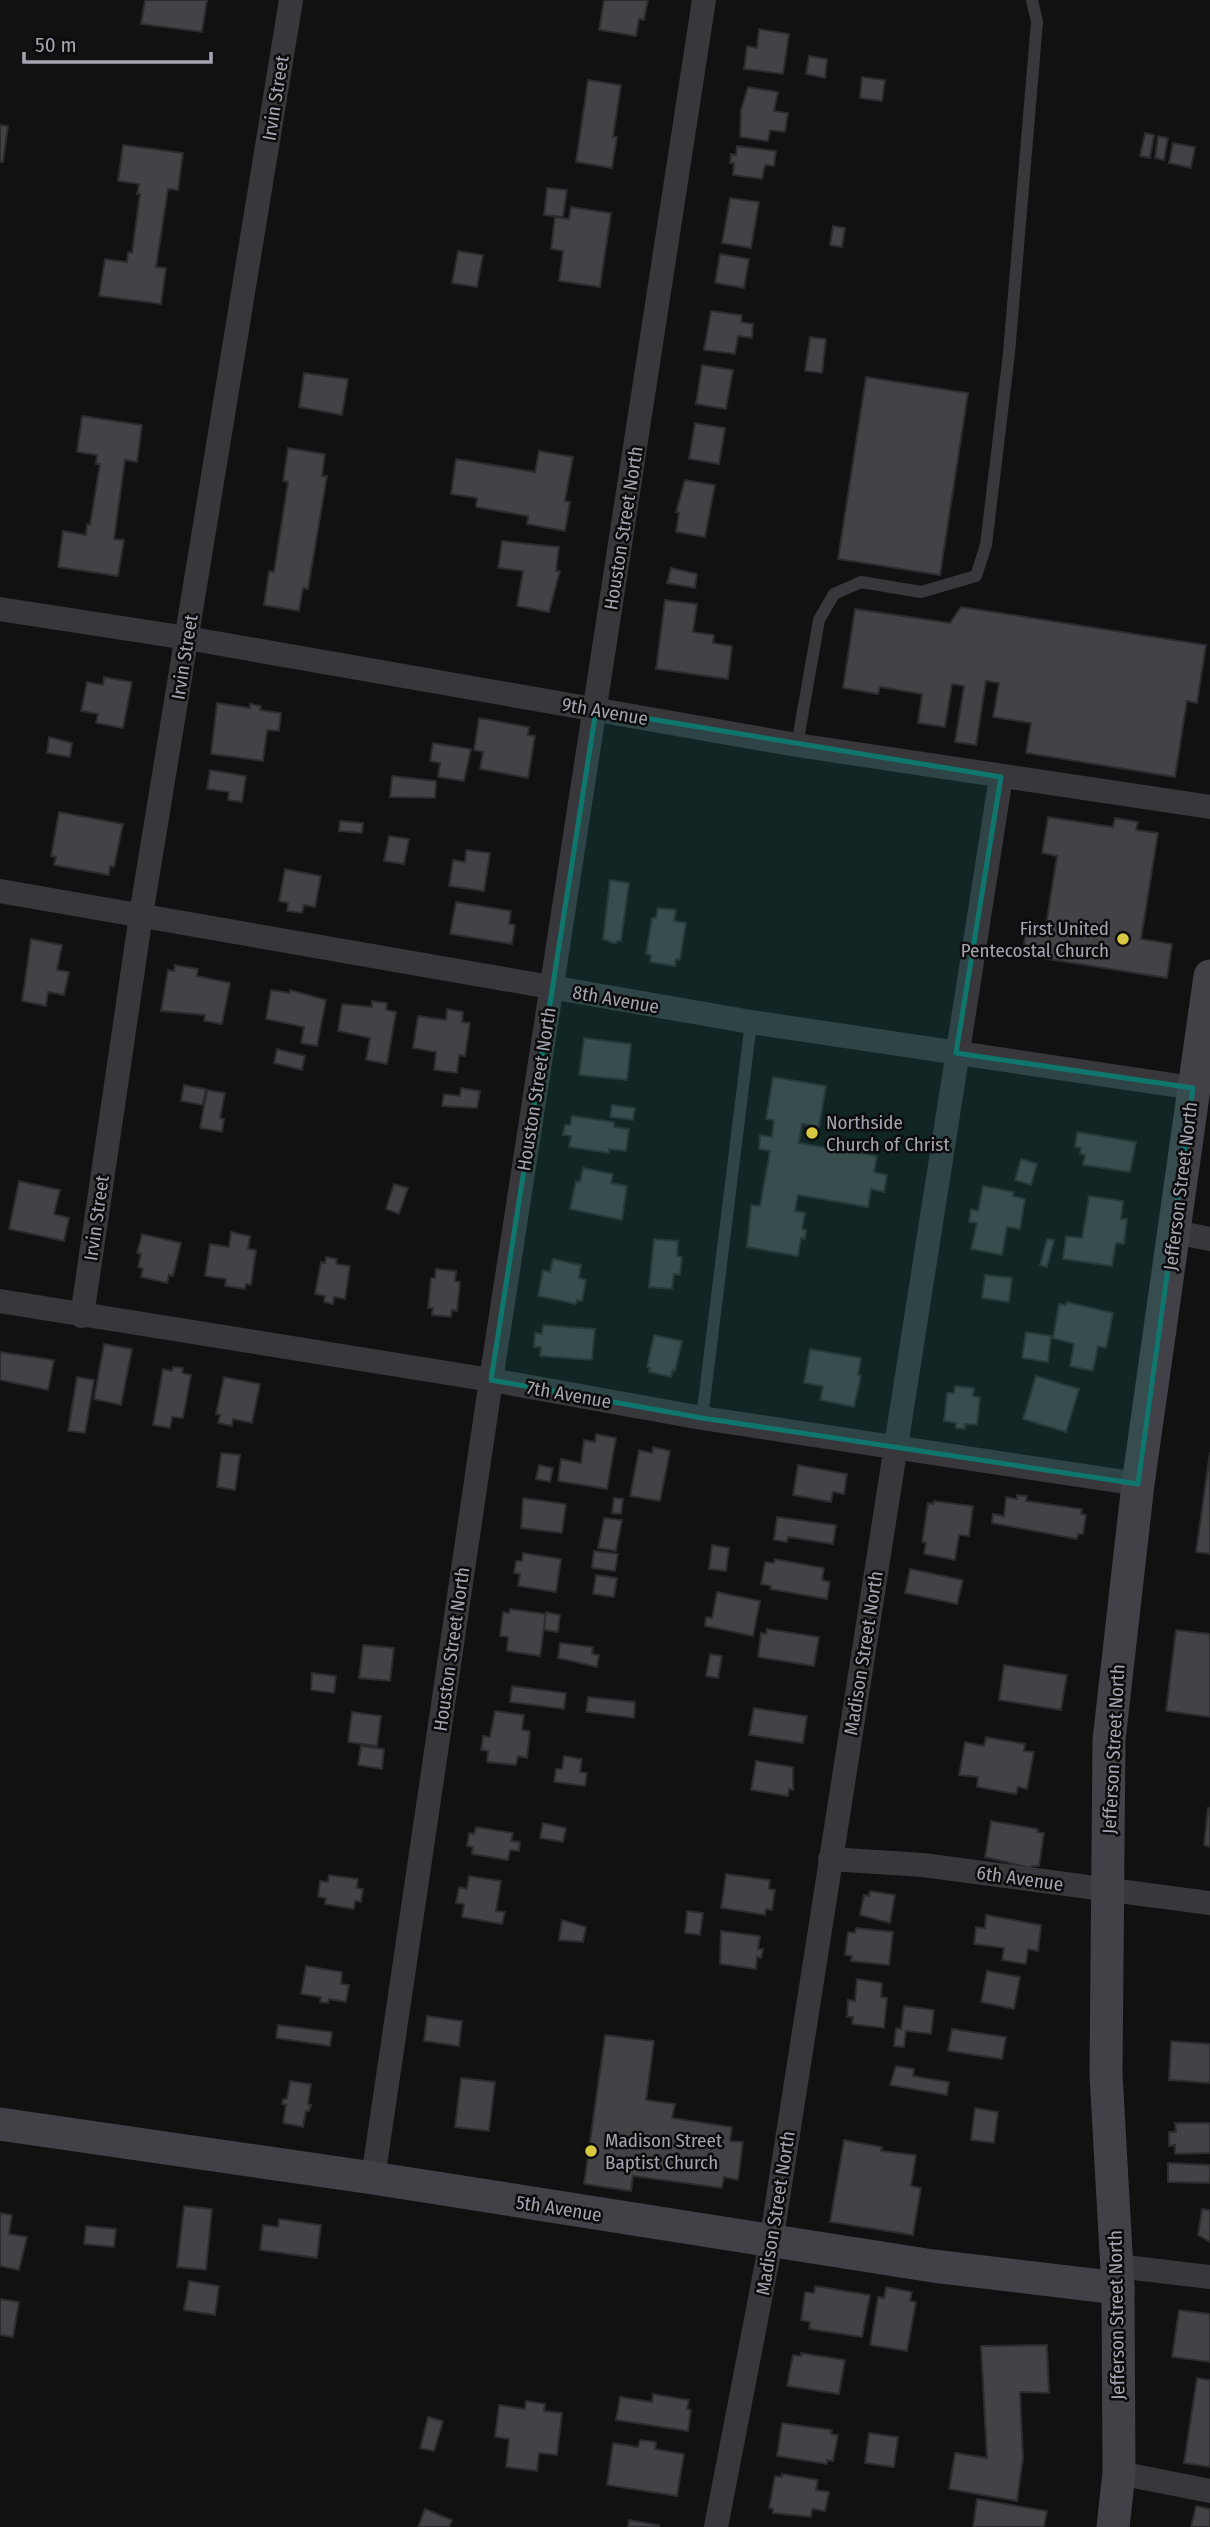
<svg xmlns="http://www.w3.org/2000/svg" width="1210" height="2527" viewBox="0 0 1210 2527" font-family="'Fira Sans Condensed',sans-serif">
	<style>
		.building { fill: #434347; stroke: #2c2b2e; stroke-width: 2 }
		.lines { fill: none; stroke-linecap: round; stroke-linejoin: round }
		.lane { stroke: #38383c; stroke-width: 12 }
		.street { stroke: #38383c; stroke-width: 24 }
		.secondary { stroke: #414147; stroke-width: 33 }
		.marked { fill: #0f766e; fill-opacity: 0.2; stroke: #0f766e; stroke-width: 5; stroke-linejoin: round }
		.poi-dot { fill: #d9c942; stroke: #0c0c0d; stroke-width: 2.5 }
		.labels { text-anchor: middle; stroke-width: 5; stroke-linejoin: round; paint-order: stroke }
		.street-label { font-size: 19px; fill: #a4a5b1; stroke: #0c0c0d }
		.poi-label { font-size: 19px; fill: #a4a5b1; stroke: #0c0c0d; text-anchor: start }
	</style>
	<rect width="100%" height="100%" fill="#111112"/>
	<g class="building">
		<polygon points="145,0 207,0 202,32 141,24"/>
		<polygon points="604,0 648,0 644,20 639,19 636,36 599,30"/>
		<polygon points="759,29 789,34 783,74 744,69 747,46 757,48"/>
		<polygon points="809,56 827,59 825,78 806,74"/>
		<polygon points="862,77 885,80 882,101 860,98"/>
		<polygon points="588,80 621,85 613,137 617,137 612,168 576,162"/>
		<polygon points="748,87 778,92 774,111 788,113 785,132 770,130 768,141 740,137 741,110"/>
		<polygon points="0,125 8,126 3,162 0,162"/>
		<polygon points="1145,133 1154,135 1150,158 1140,156"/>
		<polygon points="1158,136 1168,138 1164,160 1155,158"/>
		<polygon points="1173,143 1195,147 1191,168 1169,163"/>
		<polygon points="123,145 183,153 178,190 168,189 156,267 166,268 161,304 99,296 105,259 127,262 128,252 132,253 140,194 137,194 139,184 118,181"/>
		<polygon points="737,146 776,151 774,166 765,165 762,179 733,175 734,163 730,163 731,154 736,155"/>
		<polygon points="547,188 567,190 563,217 544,215"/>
		<polygon points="730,198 759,202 751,248 722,243"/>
		<polygon points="571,207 611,213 600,287 559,281 563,251 551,249 555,217 569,219"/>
		<polygon points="833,226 845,228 842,247 830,245"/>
		<polygon points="458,251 483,255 477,287 452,283"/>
		<polygon points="720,254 749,259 744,288 715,283"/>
		<polygon points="711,311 742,315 741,322 753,324 752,338 738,336 735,354 704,350"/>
		<polygon points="810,337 826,339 822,373 805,371"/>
		<polygon points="702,365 733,370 726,409 696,404"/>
		<polygon points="304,373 348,379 342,415 299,407"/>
		<polygon points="866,377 968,393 940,575 838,559"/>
		<polygon points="82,416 142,425 137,462 125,460 114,539 124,540 118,576 58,567 63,531 86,535 87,524 90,525 100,464 96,464 97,455 77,452"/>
		<polygon points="695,423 725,428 719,464 689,459"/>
		<polygon points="288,448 325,454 322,476 327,476 308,589 303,588 299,611 264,605 269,571 274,572 288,482 283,481"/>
		<polygon points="539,451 573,457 565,501 570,502 565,531 527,524 528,516 476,507 477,498 451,494 456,459 535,472"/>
		<polygon points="685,480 715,485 705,537 676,532 679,513 676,512"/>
		<polygon points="502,541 559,547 556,571 560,571 549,612 517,606 523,571 498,568"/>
		<polygon points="671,568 697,574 695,588 667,583"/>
		<polygon points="665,600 697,604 693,632 714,635 713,643 732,646 728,679 656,669"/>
		<polygon points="961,607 1206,645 1197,703 1187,701 1175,777 1026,753 1031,723 993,717 999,683 986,681 976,745 955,742 964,686 952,684 945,727 918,723 922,694 880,687 878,694 843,688 855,609 950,623"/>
		<polygon points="104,677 132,682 123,728 96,723 98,714 81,711 87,682 103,685"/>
		<polygon points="217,703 250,708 250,704 261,706 260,710 281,713 279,731 267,730 263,761 211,754"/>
		<polygon points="479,718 529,727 528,735 535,736 528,778 480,769 483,752 474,750"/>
		<polygon points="49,737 72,743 70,757 47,753"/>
		<polygon points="433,743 471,749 464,781 438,777 440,763 430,761"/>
		<polygon points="210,770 246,776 242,802 228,800 229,792 207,789"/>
		<polygon points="392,776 436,781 435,798 390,797"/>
		<polygon points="59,812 123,824 114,867 110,866 109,875 54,865 56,857 51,856"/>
		<polygon points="1048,817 1113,827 1115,818 1138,822 1136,830 1158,833 1141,939 1172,944 1167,978 1022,955 1028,922 1046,925 1057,856 1042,853"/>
		<polygon points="340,821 363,823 362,833 339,831"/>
		<polygon points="389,836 409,839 404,864 384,861"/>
		<polygon points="466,850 490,853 484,891 449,886 453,860 465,862"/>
		<polygon points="285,869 321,876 315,907 304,905 302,913 287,911 288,903 279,901"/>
		<polygon points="610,880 629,883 621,941 617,941 616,944 603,939"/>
		<polygon points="456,902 511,911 509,924 515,925 512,944 450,934"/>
		<polygon points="658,908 676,910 674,921 686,923 680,960 676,959 675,966 650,962 651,955 646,954 652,918 656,918"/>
		<polygon points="31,939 62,945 57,970 69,972 64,995 48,992 46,1006 22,1001"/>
		<polygon points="175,965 198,969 197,976 230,983 222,1024 204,1021 205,1015 161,1011 168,970 174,971"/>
		<polygon points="271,990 290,993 290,990 326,1000 317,1046 301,1043 304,1027 266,1019"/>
		<polygon points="372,1001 387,1003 386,1010 396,1012 387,1064 366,1060 370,1038 338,1031 342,1004 372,1007"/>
		<polygon points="447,1009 463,1012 462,1022 470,1023 465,1056 459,1055 457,1073 434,1070 436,1052 413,1048 418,1016 446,1020"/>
		<polygon points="584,1038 631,1044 627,1080 579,1075"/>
		<polygon points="277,1049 305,1056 302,1070 274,1063"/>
		<polygon points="773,1077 826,1086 819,1127 802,1124 799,1143 877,1156 874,1172 887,1175 884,1192 871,1189 868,1207 798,1195 795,1211 805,1213 802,1229 806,1230 805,1239 801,1238 798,1256 747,1247 751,1205 760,1206 770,1151 759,1149 760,1135 772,1137 774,1120 766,1119"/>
		<polygon points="184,1085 206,1089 203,1105 181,1101"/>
		<polygon points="461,1088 480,1091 477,1108 442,1106 444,1094 460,1096"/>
		<polygon points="207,1090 225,1093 220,1118 224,1119 222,1132 200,1128"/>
		<polygon points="612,1105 635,1108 633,1120 610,1117"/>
		<polygon points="572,1116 614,1122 614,1127 629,1129 626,1151 609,1149 609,1153 569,1147 571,1136 563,1135 565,1125 570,1125"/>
		<polygon points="1077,1132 1136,1142 1130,1172 1083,1165 1085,1155 1080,1154 1081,1148 1075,1147"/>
		<polygon points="1021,1159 1037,1164 1031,1185 1015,1180"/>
		<polygon points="583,1168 613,1174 611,1183 627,1186 622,1220 570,1209 576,1181 580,1182"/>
		<polygon points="19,1181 60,1190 54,1214 69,1218 64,1241 9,1229"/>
		<polygon points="394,1184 408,1188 399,1214 386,1209"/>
		<polygon points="983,1186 1014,1192 1013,1196 1025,1199 1020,1229 1007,1227 1002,1255 971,1249 977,1223 969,1222 971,1209 978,1211"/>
		<polygon points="1089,1196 1123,1201 1121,1219 1127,1219 1124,1244 1116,1243 1112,1266 1063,1259 1066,1236 1082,1238"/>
		<polygon points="231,1232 250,1236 248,1249 256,1250 251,1285 246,1284 245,1289 225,1286 226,1279 205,1276 210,1244 229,1247"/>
		<polygon points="142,1234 181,1243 173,1276 169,1275 167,1283 141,1277 143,1269 138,1267 141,1254 137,1253"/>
		<polygon points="654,1239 678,1241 677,1256 682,1257 680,1275 674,1274 672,1289 649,1287"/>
		<polygon points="1047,1239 1054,1240 1047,1267 1040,1265"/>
		<polygon points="326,1257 337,1259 336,1264 350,1266 345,1299 334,1297 333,1304 324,1302 325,1296 315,1294 321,1262 325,1263"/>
		<polygon points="553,1259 581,1265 579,1278 586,1280 582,1301 577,1300 576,1304 538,1296 543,1270 550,1272"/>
		<polygon points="436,1269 456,1271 455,1281 460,1282 457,1311 452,1310 451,1317 432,1315 433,1308 428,1308 431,1278 435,1278"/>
		<polygon points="985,1275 1012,1278 1009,1302 982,1298"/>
		<polygon points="1067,1302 1113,1313 1106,1348 1098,1346 1093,1371 1070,1366 1074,1344 1053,1338 1059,1304 1066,1305"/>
		<polygon points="543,1325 595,1329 592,1360 540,1356 541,1347 534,1347 535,1333 542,1334"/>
		<polygon points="1026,1332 1051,1336 1048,1362 1022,1358"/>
		<polygon points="654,1335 682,1341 675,1371 673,1370 671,1377 649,1372 650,1368 647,1367"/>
		<polygon points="104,1344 132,1349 121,1405 94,1399"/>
		<polygon points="810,1349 861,1358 858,1375 861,1376 854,1407 820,1400 823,1386 804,1383"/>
		<polygon points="0,1352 54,1360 48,1390 0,1380"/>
		<polygon points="173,1367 183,1368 182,1373 191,1375 183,1418 172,1417 170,1428 153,1425 163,1369 172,1371"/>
		<polygon points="1036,1376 1079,1389 1066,1432 1023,1419"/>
		<polygon points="77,1377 94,1380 85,1433 68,1431"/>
		<polygon points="224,1377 260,1384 252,1423 233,1419 232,1426 218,1423 220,1415 216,1414"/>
		<polygon points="955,1386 974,1388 973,1396 980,1397 977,1425 965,1424 965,1429 956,1428 956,1423 944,1421 947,1393 954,1393"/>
		<polygon points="596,1434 616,1438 607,1489 558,1481 561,1459 581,1463 584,1440 595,1442"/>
		<polygon points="653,1447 670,1451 660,1501 630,1496 639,1450 652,1453"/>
		<polygon points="1210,1452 1210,1554 1196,1552"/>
		<polygon points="221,1453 240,1455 235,1490 217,1487"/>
		<polygon points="539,1465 553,1468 550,1482 536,1479"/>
		<polygon points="798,1465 847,1474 844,1494 833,1492 831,1502 793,1495"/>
		<polygon points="1017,1495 1027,1496 1026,1501 1082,1509 1081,1514 1086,1515 1083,1534 1078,1534 1077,1539 992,1523 993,1514 1004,1516 1006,1497 1017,1499"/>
		<polygon points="523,1498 566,1504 562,1533 521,1528"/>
		<polygon points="614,1498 623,1499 621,1514 612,1513"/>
		<polygon points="934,1501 973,1506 969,1536 959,1535 955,1560 924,1554 926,1543 922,1542 928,1503 933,1504"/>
		<polygon points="777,1517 836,1525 833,1544 788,1537 787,1542 774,1540"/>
		<polygon points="604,1518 622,1520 616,1551 598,1548"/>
		<polygon points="712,1545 729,1548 726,1571 709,1569"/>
		<polygon points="594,1551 618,1554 615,1571 592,1568"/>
		<polygon points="523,1553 561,1559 556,1592 518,1586 520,1574 514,1573 516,1561 522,1561"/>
		<polygon points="775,1559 824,1568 822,1580 830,1582 827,1599 770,1589 771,1586 761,1584 765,1562 774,1563"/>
		<polygon points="910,1569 963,1580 957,1604 905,1593"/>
		<polygon points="596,1575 617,1578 614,1597 593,1594"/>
		<polygon points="717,1592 760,1601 753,1636 705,1626 706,1617 712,1618"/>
		<polygon points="510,1609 546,1614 540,1656 507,1651 508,1637 500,1636 503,1612 509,1613"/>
		<polygon points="546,1612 560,1615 558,1632 544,1630"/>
		<polygon points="767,1629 819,1637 814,1666 758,1657 761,1633 766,1634"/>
		<polygon points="1176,1630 1210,1634 1210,1717 1166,1711"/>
		<polygon points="560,1643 593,1647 592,1654 599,1655 597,1667 558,1658"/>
		<polygon points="363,1645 394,1648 390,1681 359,1678"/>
		<polygon points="710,1654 722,1656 718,1678 706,1676"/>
		<polygon points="1004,1665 1067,1675 1061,1710 999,1700"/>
		<polygon points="312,1673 336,1676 334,1693 311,1690"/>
		<polygon points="512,1686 566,1693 564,1709 510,1702"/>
		<polygon points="588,1697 635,1702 634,1718 586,1712"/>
		<polygon points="754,1708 807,1716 803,1743 749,1735"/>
		<polygon points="495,1711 524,1715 522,1730 530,1731 527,1758 518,1756 516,1765 487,1762 488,1751 481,1750 483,1736 490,1737"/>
		<polygon points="352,1712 381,1716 377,1746 348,1742"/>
		<polygon points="986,1737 1025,1744 1024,1751 1034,1752 1027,1789 1018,1787 1016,1794 977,1787 978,1777 959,1775 965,1742 984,1746"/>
		<polygon points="361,1746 384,1749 382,1769 358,1765"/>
		<polygon points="564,1756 582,1759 580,1772 587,1773 585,1786 554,1782 556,1769 562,1769"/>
		<polygon points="756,1761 793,1767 793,1790 789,1789 788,1796 751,1790"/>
		<polygon points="1208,1808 1210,1808 1210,1847 1204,1845"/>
		<polygon points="991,1821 1038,1829 1037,1832 1044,1833 1039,1866 1032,1866 1031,1868 985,1857"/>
		<polygon points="543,1823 566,1828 563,1842 540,1838"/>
		<polygon points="476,1827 513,1833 511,1841 520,1842 519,1851 510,1850 508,1860 472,1854 473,1847 467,1846 469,1833 474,1834"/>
		<polygon points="726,1874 770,1880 769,1889 775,1890 772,1910 766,1909 765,1915 721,1908"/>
		<polygon points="329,1875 358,1879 357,1888 363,1889 361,1902 355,1901 354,1909 325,1904 326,1898 318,1897 320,1881 328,1882"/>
		<polygon points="469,1876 501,1881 496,1911 505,1912 502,1924 462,1917 464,1904 456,1903 459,1887 467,1889"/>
		<polygon points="870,1891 895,1895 890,1923 860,1915 864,1895 869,1896"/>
		<polygon points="687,1911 703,1913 700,1935 685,1933"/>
		<polygon points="986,1915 1041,1925 1038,1951 1028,1949 1026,1964 1002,1960 1004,1948 974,1944 976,1927 985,1928"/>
		<polygon points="562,1920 586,1927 583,1942 559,1940"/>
		<polygon points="856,1928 893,1932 889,1965 851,1961 852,1956 845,1955 848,1932 855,1933"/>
		<polygon points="721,1931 760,1936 758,1949 763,1949 761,1958 757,1957 756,1969 720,1964"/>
		<polygon points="306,1966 342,1972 341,1984 349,1985 346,2002 329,1999 328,2003 320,2002 321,1997 301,1994"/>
		<polygon points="987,1971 1020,1977 1014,2009 981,2002"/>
		<polygon points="857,1979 882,1983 881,1997 887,1998 884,2028 852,2024 853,2017 847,2017 848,2000 855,2001"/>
		<polygon points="904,2006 934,2010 931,2034 906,2031 904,2047 894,2046 896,2028 901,2029"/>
		<polygon points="427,2016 462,2021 459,2046 424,2041"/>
		<polygon points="278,2025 332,2032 330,2046 276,2038"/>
		<polygon points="952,2029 1006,2037 1002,2059 948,2051"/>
		<polygon points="605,2035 654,2041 646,2100 675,2104 672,2118 732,2127 730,2141 743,2142 738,2180 724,2177 722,2188 633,2176 631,2191 584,2184"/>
		<polygon points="1171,2041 1210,2044 1210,2083 1169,2080"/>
		<polygon points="896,2066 914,2069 913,2076 949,2082 947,2095 890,2085"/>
		<polygon points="461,2078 495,2082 489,2131 455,2127"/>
		<polygon points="290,2081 311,2084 308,2104 311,2105 309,2111 306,2111 303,2127 283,2123 286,2105 282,2104 283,2099 287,2099"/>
		<polygon points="975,2108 998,2112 994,2143 971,2140"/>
		<polygon points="1175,2123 1210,2123 1210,2153 1175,2154 1175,2145 1169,2146 1169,2132 1176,2132"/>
		<polygon points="844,2140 882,2147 881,2151 916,2155 911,2186 921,2188 913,2235 830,2222"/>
		<polygon points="1168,2163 1210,2165 1210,2183 1168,2182"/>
		<polygon points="184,2206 212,2209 206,2270 177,2267"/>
		<polygon points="1202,2209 1210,2210 1210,2242 1198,2235"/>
		<polygon points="0,2213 12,2215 9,2234 27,2237 19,2270 0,2266"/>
		<polygon points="279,2219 321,2225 317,2258 260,2250 263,2225 278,2227"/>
		<polygon points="86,2226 116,2229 114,2247 84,2244"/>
		<polygon points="189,2281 219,2286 215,2315 184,2310"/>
		<polygon points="815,2286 870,2295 862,2337 809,2329 810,2322 801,2320 805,2292 814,2293"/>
		<polygon points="886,2287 912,2292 910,2301 916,2302 907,2351 870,2345 878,2297 884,2298"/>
		<polygon points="0,2299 19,2302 13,2337 0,2335"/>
		<polygon points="1179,2310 1210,2314 1210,2362 1172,2357"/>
		<polygon points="1047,2345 1049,2393 1020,2392 1023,2458 1017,2501 949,2489 955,2453 987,2458 981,2346"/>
		<polygon points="801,2353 845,2360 839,2394 787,2386 793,2355 801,2356"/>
		<polygon points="1197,2378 1210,2380 1210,2467 1184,2463"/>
		<polygon points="653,2394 689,2400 687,2409 691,2410 688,2431 616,2420 620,2397 652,2402"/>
		<polygon points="526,2401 545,2404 544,2411 562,2413 557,2455 539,2453 537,2471 506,2467 509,2439 495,2437 499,2405 525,2409"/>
		<polygon points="428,2417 443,2421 434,2451 420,2448"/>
		<polygon points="782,2423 832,2430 831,2434 838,2435 833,2461 827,2460 827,2464 777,2456"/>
		<polygon points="869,2433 898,2437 894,2467 865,2463"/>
		<polygon points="640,2440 656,2442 655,2449 684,2454 677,2496 607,2485 613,2443 638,2447"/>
		<polygon points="782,2474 818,2480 816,2490 829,2492 825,2511 812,2509 811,2517 773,2513 773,2509 769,2508 775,2476 782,2477"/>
		<polygon points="977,2499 1047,2511 1044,2527 973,2527"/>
		<polygon points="1196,2506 1210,2509 1210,2527 1191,2527"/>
		<polygon points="425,2509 452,2520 449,2527 418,2527"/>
		<polygon points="629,2520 659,2525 659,2527 628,2527"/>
	</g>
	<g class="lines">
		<g class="lane">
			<polyline points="797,745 819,620 834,594 861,582 921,592 976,576 986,545 1009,353 1037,22 1032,0"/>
			<polyline points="702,1418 751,1022"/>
		</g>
		<g class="street">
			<polyline points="0,609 187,638 797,745 1210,807"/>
			<polyline points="0,891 751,1022 1193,1088"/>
			<polyline points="1175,1232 1210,1239"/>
			<polyline points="0,1301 491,1380 702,1418 1138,1484"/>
			<polyline points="82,1316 141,915 291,0"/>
			<polyline points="830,1859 923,1865 1210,1903"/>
			<polyline points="373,2178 491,1380 704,0"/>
			<polyline points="1117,2266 1210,2277"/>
			<polyline points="1119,2473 1210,2491"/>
			<polyline points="716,2527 771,2242 1001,777"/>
		</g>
		<g class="secondary">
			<polyline points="0,2124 373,2178 933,2266 1118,2288"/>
			<polyline points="1113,2527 1119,2473 1118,2288 1106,2074 1109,1740 1138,1484 1210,976"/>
		</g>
	</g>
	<path class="marked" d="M 596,710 L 1001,777 L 956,1053 L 1193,1088 L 1138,1484 L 702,1418 L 491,1380 Z"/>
	<g class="poi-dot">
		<circle cx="1123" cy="939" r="7"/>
		<circle cx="812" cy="1133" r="7"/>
		<circle cx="591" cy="2151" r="7"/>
	</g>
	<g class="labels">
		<g class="street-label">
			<text transform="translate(275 98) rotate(-81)" y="7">Irvin Street</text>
			<text transform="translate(623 528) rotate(-81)" y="7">Houston Street North</text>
			<text transform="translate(184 657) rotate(-81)" y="7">Irvin Street</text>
			<text transform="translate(605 711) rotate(10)" y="7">9th Avenue</text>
			<text transform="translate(616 999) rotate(10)" y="7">8th Avenue</text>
			<text transform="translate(536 1089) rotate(-81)" y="7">Houston Street North</text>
			<text transform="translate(1180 1186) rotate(-83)" y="7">Jefferson Street North</text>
			<text transform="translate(96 1218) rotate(-82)" y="7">Irvin Street</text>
			<text transform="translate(569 1394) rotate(10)" y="7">7th Avenue</text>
			<text transform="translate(451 1649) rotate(-82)" y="7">Houston Street North</text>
			<text transform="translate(863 1653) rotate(-81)" y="7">Madison Street North</text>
			<text transform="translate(1113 1749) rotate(-87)" y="7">Jefferson Street North</text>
			<text transform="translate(1020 1878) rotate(8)" y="7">6th Avenue</text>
			<text transform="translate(559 2208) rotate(9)" y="7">5th Avenue</text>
			<text transform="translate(775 2213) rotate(-81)" y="7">Madison Street North</text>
			<text transform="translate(1116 2315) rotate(-91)" y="7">Jefferson Street North</text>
		</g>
		<g class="poi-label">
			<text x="1109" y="935" text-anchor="end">First United<tspan x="1109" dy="22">Pentecostal Church</tspan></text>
			<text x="826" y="1129">Northside<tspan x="826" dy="22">Church of Christ</tspan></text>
			<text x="605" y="2147">Madison Street<tspan x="605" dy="22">Baptist Church</tspan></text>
		</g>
	</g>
	<path d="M24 52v10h187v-10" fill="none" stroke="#a4a5b1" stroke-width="3.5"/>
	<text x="35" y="52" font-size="21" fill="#a4a5b1" stroke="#0c0c0d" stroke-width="5" paint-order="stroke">50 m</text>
</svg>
